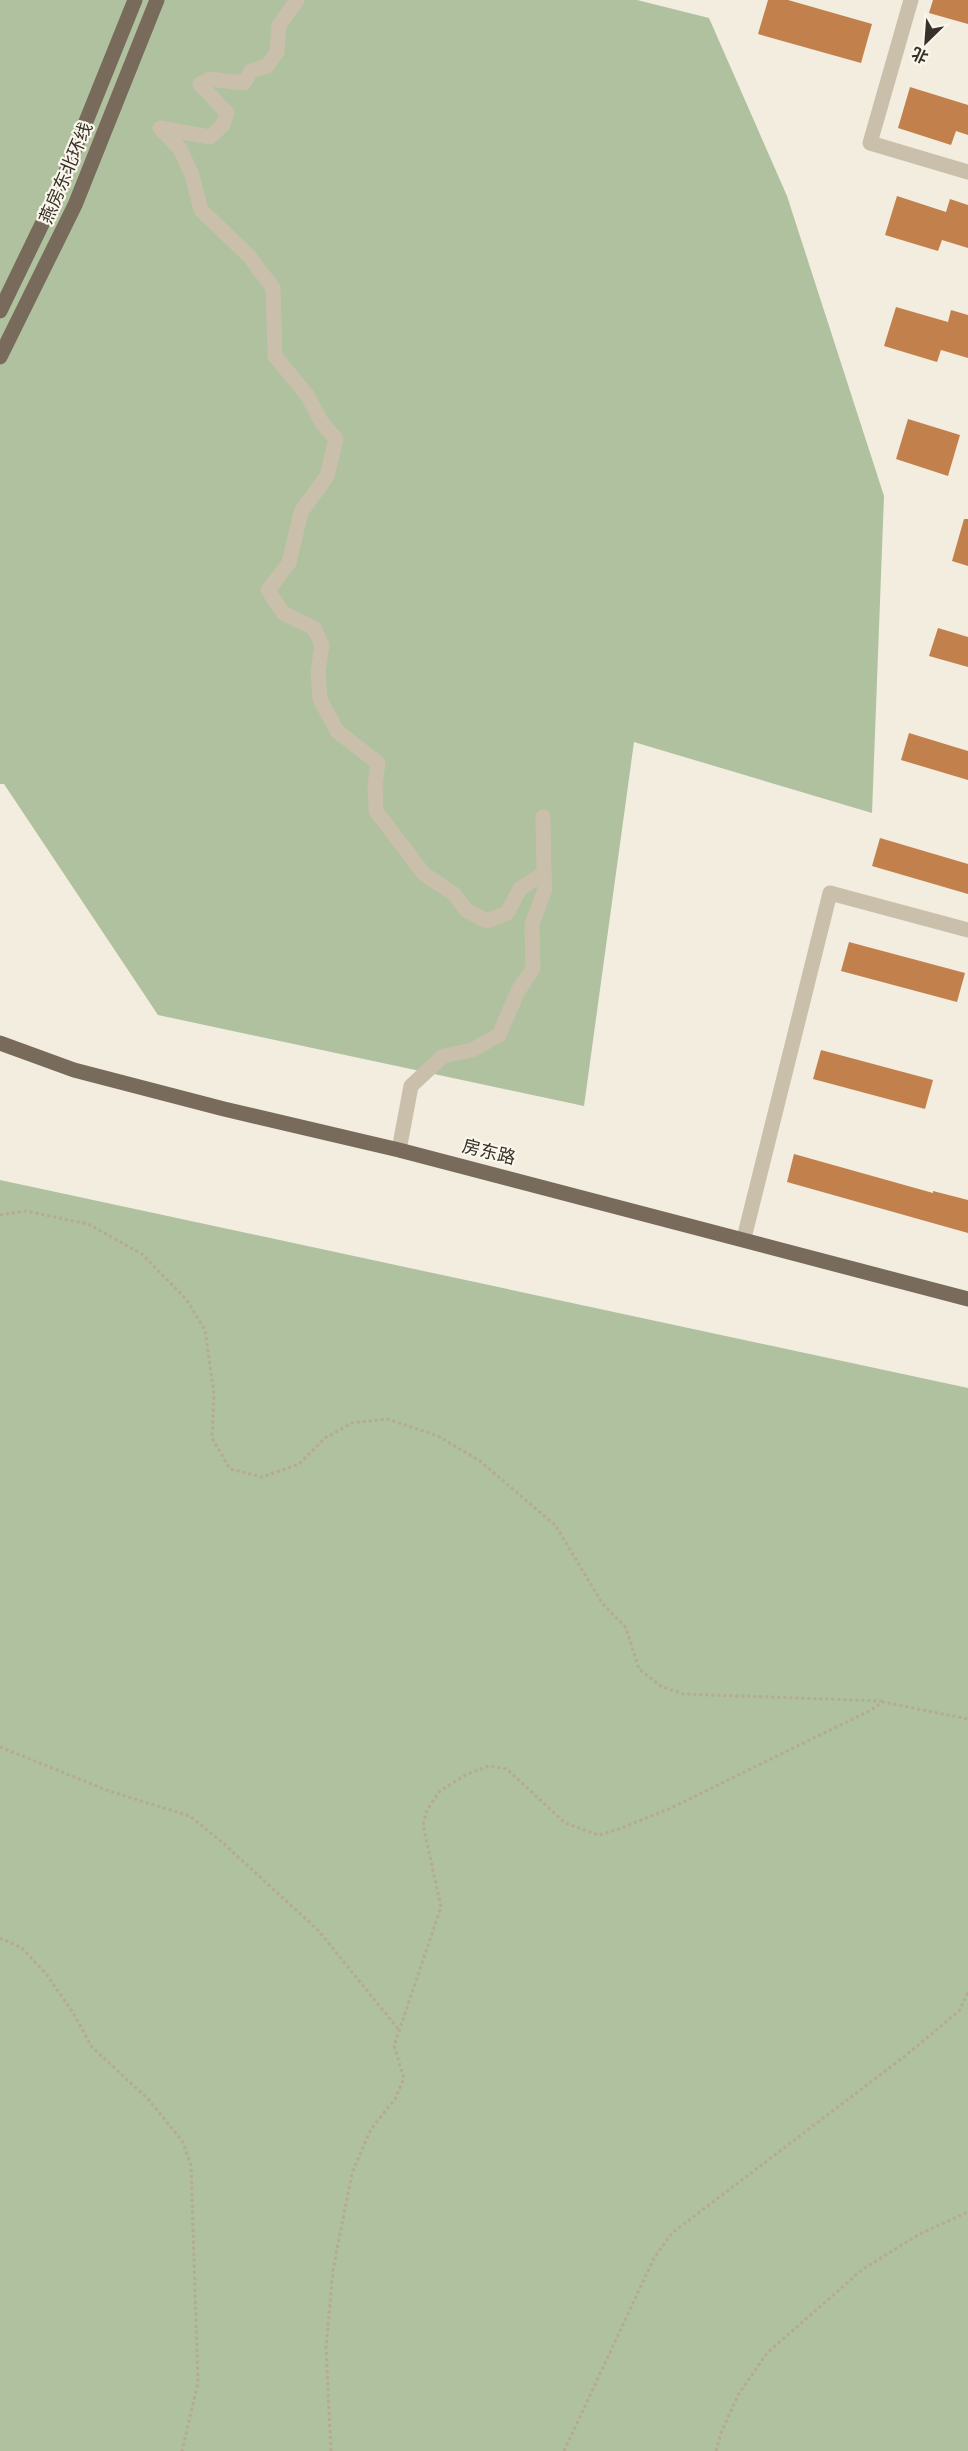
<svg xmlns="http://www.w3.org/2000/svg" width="968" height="2451" viewBox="0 0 968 2451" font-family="'PT Sans','Noto Sans SC',sans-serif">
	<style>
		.green { fill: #afc19f }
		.building { fill: #c2804d }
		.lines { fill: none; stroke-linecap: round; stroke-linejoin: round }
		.path { stroke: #b6a995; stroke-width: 3; stroke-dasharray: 3 3; stroke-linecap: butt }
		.minor { stroke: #cabfab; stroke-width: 15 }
		.major { stroke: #796b5b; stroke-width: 15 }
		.labels { text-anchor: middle; stroke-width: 4.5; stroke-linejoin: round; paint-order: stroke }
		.street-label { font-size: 18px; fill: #38312a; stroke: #faf6eb }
	</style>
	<rect width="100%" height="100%" fill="#f2eddf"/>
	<g class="green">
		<polygon points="0,0 637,0 709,18 787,196 884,496 872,813 634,742 584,1106 158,1015 4,784 0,784"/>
		<polygon points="0,1180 968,1388 968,2451 0,2451"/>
	</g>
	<g class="building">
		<polygon points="768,0 788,0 872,24 861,63 758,34"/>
		<polygon points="933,0 968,0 968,24 929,13"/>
		<polygon points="910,87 968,105 968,135 956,131 951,145 898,128"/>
		<polygon points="897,196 946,212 950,199 968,205 968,248 942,240 938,251 885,235"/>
		<polygon points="896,307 948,322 951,310 968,315 968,358 941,350 937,362 884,346"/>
		<polygon points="908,419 960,435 948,476 896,459"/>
		<polygon points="964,519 968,519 968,566 952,561"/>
		<polygon points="938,628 968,637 968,667 929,656"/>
		<polygon points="909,733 968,751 968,780 901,760"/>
		<polygon points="880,838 968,864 968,894 872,866"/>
		<polygon points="849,942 965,973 957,1002 841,971"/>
		<polygon points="821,1050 933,1080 925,1109 813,1079"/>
		<polygon points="794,1154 933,1193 933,1191 968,1200 968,1233 787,1182"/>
	</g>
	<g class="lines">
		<g class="path">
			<polyline points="0,1215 26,1211 88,1224 142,1254 186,1299 205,1330 214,1394 212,1438 230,1469 262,1477 299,1464 325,1438 352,1423 387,1419 438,1436 480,1461 556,1526 602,1603 626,1628 639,1669 662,1687 684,1694 882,1701"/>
			<polyline points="0,1747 109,1791 190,1816 223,1843 318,1930 399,2030"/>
			<polyline points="0,1938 22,1948 47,1975 72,2011 92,2047 148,2099 183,2142 191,2166 198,2383 182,2451"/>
			<polyline points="331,2451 326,2348 333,2270 352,2173 371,2129 395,2099 404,2078 394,2046 441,1907 423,1825 427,1810 440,1791 467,1774 489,1766 507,1769 565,1823 599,1835 619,1829 671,1808 869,1711 883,1702 968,1719"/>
			<polyline points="564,2451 654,2258 672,2233 905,2056 959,2011 968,1992"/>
			<polyline points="716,2451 721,2433 738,2395 767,2353 863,2269 918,2235 968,2212"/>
		</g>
		<g class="minor">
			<polyline points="297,0 279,25 277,52 267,66 251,71 244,83 210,79 200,84 227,113 223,125 210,137 160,128 180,149 192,175 201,210 249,256 273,288 275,356 307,395 322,423 336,439 327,476 301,512 289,563 268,590 283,613 314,628 322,645 318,672 320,699 337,731 378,763 375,786 376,811 424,874 454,894 467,911 487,921 507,913 520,889 544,873 543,817"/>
			<polyline points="911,0 870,143 968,172"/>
			<polyline points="399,1150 411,1086 443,1056 472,1050 499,1035 518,991 533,969 532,924 545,889 544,873"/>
			<polyline points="744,1238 830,893 968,930"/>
		</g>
		<g class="major">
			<polyline points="0,311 58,191 135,0"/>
			<polyline points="0,357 75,205 157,0"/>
			<polyline points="0,1043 74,1070 224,1109 399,1150 968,1299"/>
		</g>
	</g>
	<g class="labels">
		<g class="street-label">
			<text transform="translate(66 173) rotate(-67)" y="6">燕房东北环线</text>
			<text transform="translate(489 1152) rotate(14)" y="6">房东路</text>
		</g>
	</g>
	<g transform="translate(926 42) rotate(205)" stroke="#faf6eb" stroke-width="4.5" paint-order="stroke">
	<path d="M0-4.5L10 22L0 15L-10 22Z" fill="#38312a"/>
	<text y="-9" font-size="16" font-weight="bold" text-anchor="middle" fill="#38312a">北</text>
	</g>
</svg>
